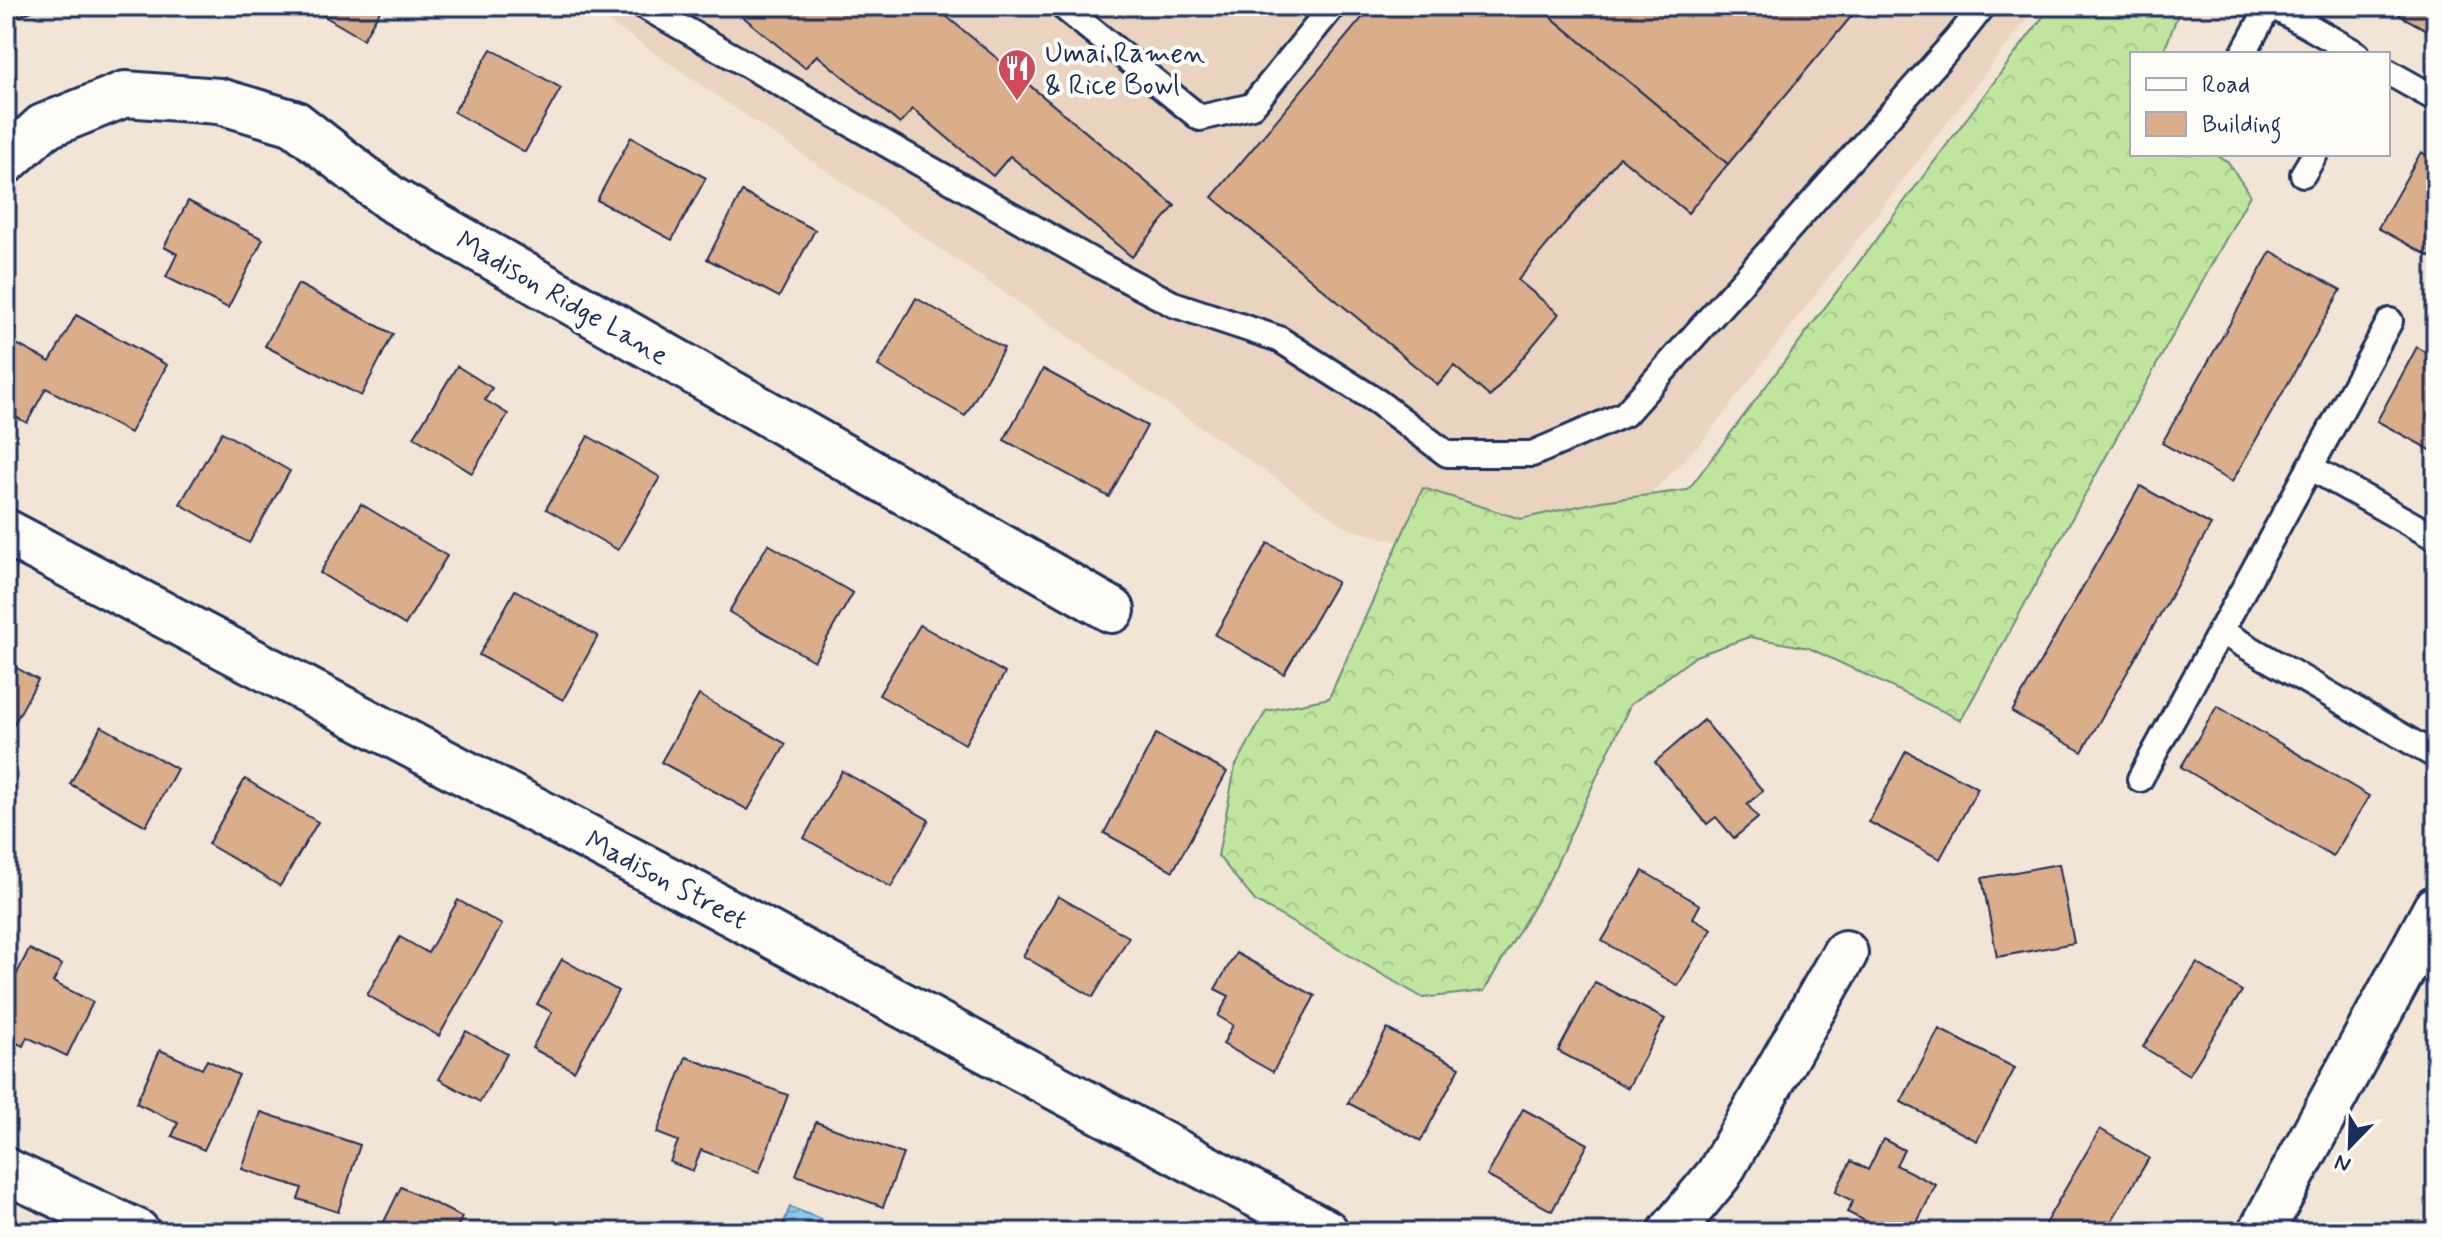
<svg xmlns="http://www.w3.org/2000/svg" width="2442" height="1238" viewBox="0 0 2442 1238" font-family="Mynerve,sans-serif">
	<style>
		.built { fill: #ebd4bf }
		.forest { fill: url(#forest-crowns); stroke: #6d8a7e; stroke-width: 2 }
		.water { fill: url(#water-waves); stroke: #5e8bb3; stroke-width: 2 }
		.building { fill: #daae8a; stroke: #1b2f5e; stroke-width: 2 }
		.lines { fill: none; stroke-linecap: round; stroke-linejoin: round }
		.service-casing { stroke: #1b2f5e; stroke-width: 30 }
		.minor-casing { stroke: #1b2f5e; stroke-width: 50 }
		.service { stroke: #fdfcf7; stroke-width: 24 }
		.minor { stroke: #fdfcf7; stroke-width: 44 }
		.labels { text-anchor: middle; stroke-width: 8; stroke-linejoin: round; paint-order: stroke }
		.poi-label { font-size: 28px; fill: #1b2f5e; stroke: #fdfcf7; text-anchor: start }
		.street-label { font-size: 28px; fill: #1b2f5e; stroke: #fdfcf7 }
	</style>
	<defs>
		<pattern id="forest-crowns" width="20" height="18" patternUnits="userSpaceOnUse" patternTransform="scale(2)"><rect width="20" height="18" fill="#bfe59f"/><path d="M2 6a3 3 0 1 1 6 0M12 15a3 3 0 1 1 6 0" fill="none" stroke="#a4c58b"/></pattern>
		<pattern id="water-waves" width="16" height="10" patternUnits="userSpaceOnUse" patternTransform="scale(2)"><rect width="16" height="10" fill="#8ac9eb"/><path d="M0 5q4-4 8 0t8 0" fill="none" stroke="#70a4c2"/></pattern>
	</defs>
	<rect width="100%" height="100%" fill="#f2e5d6"/>
	<filter id="ink" filterUnits="userSpaceOnUse"><feTurbulence type="fractalNoise" baseFrequency=".0125" numOctaves="2"/><feDisplacementMap in="SourceGraphic" scale="16" xChannelSelector="R" yChannelSelector="G"/><feConvolveMatrix kernelMatrix="1 2 1 2 8 2 1 2 1" color-interpolation-filters="sRGB"/></filter>
	<g filter="url(#ink)">
		<polygon class="built" points="586,6 2037,6 1703,441 1609,537 1514,571 1349,529"/>
		<polygon class="forest" points="2051,6 2181,6 2163,54 2132,54 2132,154 2214,154 2228,162 2250,195 1961,720 1809,648 1749,637 1696,656 1630,705 1550,878 1484,991 1423,998 1255,901 1218,856 1235,767 1266,711 1329,698 1423,488 1521,519 1601,501 1688,490"/>
		<polygon class="water" points="790,1207 821,1219 817,1232 780,1232"/>
		<g class="building">
			<polygon points="6,6 45,6 6,21"/>
			<polygon points="307,6 383,6 363,39"/>
			<polygon points="730,6 934,6 1175,206 1132,257 1010,156 993,176 913,109 900,124 817,55 805,68"/>
			<polygon points="1372,6 1538,6 1728,164 1688,213 1620,157 1518,280 1559,314 1490,397 1454,366 1438,385 1212,197"/>
			<polygon points="1538,6 1860,6 1728,164"/>
			<polygon points="2404,6 2436,6 2436,35 2399,15"/>
			<polygon points="491,49 561,88 525,152 454,112"/>
			<polygon points="631,137 706,178 672,240 597,200"/>
			<polygon points="2421,152 2436,160 2436,260 2378,228"/>
			<polygon points="742,192 815,230 779,297 707,259"/>
			<polygon points="188,201 263,239 228,308 166,277 177,254 164,247"/>
			<polygon points="2271,251 2341,290 2232,482 2162,443"/>
			<polygon points="298,284 393,334 361,396 265,346"/>
			<polygon points="916,298 1004,348 965,416 878,366"/>
			<polygon points="76,315 167,365 130,433 46,388 27,423 6,412 6,350 11,341 50,362"/>
			<polygon points="2417,347 2436,358 2436,453 2377,421"/>
			<polygon points="457,366 492,388 485,400 508,414 472,473 414,437"/>
			<polygon points="1043,369 1147,426 1109,497 1004,440"/>
			<polygon points="222,432 290,471 249,543 180,504"/>
			<polygon points="588,436 660,477 618,550 546,509"/>
			<polygon points="2140,486 2211,525 2082,752 2012,712"/>
			<polygon points="361,504 447,556 405,625 320,573"/>
			<polygon points="1268,543 1337,582 1284,674 1215,635"/>
			<polygon points="768,544 853,593 814,661 729,612"/>
			<polygon points="515,590 598,636 563,700 479,655"/>
			<polygon points="920,625 1005,673 965,744 879,695"/>
			<polygon points="6,662 38,680 8,735 6,734"/>
			<polygon points="699,695 786,744 748,810 661,762"/>
			<polygon points="2217,706 2369,796 2333,857 2181,767"/>
			<polygon points="1704,720 1763,791 1747,804 1758,818 1734,838 1716,817 1707,824 1655,762"/>
			<polygon points="101,726 177,769 146,826 70,784"/>
			<polygon points="1156,734 1227,772 1173,871 1104,833"/>
			<polygon points="1906,751 1978,788 1940,859 1869,822"/>
			<polygon points="842,771 929,820 891,887 804,838"/>
			<polygon points="245,779 318,822 280,886 208,844"/>
			<polygon points="2059,864 2074,943 1997,957 1982,878"/>
			<polygon points="1643,871 1700,905 1693,918 1712,929 1678,986 1602,941"/>
			<polygon points="1058,896 1129,937 1093,997 1023,956"/>
			<polygon points="458,900 502,925 439,1036 367,995 400,937 428,953"/>
			<polygon points="29,949 62,965 53,982 93,1002 67,1056 27,1037 23,1046 6,1038 6,996"/>
			<polygon points="1236,953 1315,996 1273,1072 1223,1044 1233,1025 1218,1016 1229,996 1215,989"/>
			<polygon points="562,959 618,991 574,1071 532,1048 552,1012 537,1004"/>
			<polygon points="2197,963 2242,991 2189,1075 2143,1047"/>
			<polygon points="1595,982 1665,1019 1628,1088 1558,1051"/>
			<polygon points="1387,1029 1460,1067 1421,1141 1348,1103"/>
			<polygon points="1939,1029 2015,1068 1977,1141 1901,1102"/>
			<polygon points="466,1031 507,1054 480,1102 439,1079"/>
			<polygon points="160,1050 202,1069 207,1060 239,1075 204,1150 172,1136 178,1123 136,1103"/>
			<polygon points="686,1057 788,1095 759,1172 701,1150 693,1171 670,1162 678,1141 657,1133"/>
			<polygon points="1523,1109 1588,1144 1552,1211 1487,1176"/>
			<polygon points="261,1112 360,1145 338,1212 298,1199 302,1188 242,1169"/>
			<polygon points="816,1122 903,1154 883,1207 796,1175"/>
			<polygon points="2100,1129 2149,1158 2105,1232 2047,1232 2042,1229"/>
			<polygon points="1883,1139 1904,1150 1896,1165 1936,1185 1912,1232 1887,1232 1847,1212 1853,1201 1835,1192 1851,1161 1868,1170"/>
			<polygon points="401,1187 462,1217 455,1232 379,1232"/>
		</g>
		<g class="lines">
			<defs>
				<g id="service">
					<polyline points="644,6 1099,265 1173,304 1279,339 1378,402 1447,454 1532,454 1625,414 1957,39 1983,6"/>
					<polyline points="1062,6 1200,118 1252,106 1333,6"/>
					<polyline points="2273,6 2357,54"/>
					<polyline points="2243,54 2269,6"/>
					<polyline points="2388,72 2436,99"/>
					<polyline points="2303,174 2315,154"/>
					<polyline points="2310,467 2436,538"/>
					<polyline points="2220,631 2436,756"/>
					<polyline points="2140,779 2390,321"/>
				</g>
				<g id="minor">
					<polyline points="6,161 43,127 125,94 219,101 294,123 391,199 1112,610"/>
					<polyline points="6,532 699,896 1326,1232"/>
					<polyline points="6,1171 137,1232"/>
					<polyline points="1671,1232 1719,1174 1845,953"/>
					<polyline points="2261,1232 2436,908"/>
				</g>
			</defs>
			<use href="#service" class="service-casing"/>
			<use href="#minor" class="minor-casing"/>
			<use href="#service" class="service"/>
			<use href="#minor" class="minor"/>
		</g>
	</g>
	<defs>
		<symbol id="restaurant-pin" viewBox="-11 -11 22 30"><path d="M0 17L-7.5 6A9.5 9.5 0 1 1 7.5 6Z" fill="#d1495b" stroke="#fdfcf7"/><path d="M-5-6h1v4h1v-4h1v4h1v-4h1v5L-1.5 .5V6h-2V.5L-5-1ZM5-6V6H3V1.5H1.5Q1.5-4 5-6Z" fill="#fff"/></symbol>
	</defs>
	<g fill-rule="evenodd">
		<use href="#restaurant-pin" x="995" y="46" width="44" height="60"/>
	</g>
	<g class="labels">
		<g class="poi-label">
			<text x="1045" y="62">Umai Ramen<tspan x="1045" dy="32">&amp; Rice Bowl</tspan></text>
		</g>
		<g class="street-label">
			<text transform="translate(563 297) rotate(30)" y="10">Madison Ridge Lane</text>
			<text transform="translate(667 879) rotate(28)" y="10">Madison Street</text>
		</g>
	</g>
	<rect width="2442" height="1238" fill="none" stroke="#fdfcf7" stroke-width="32"/>
	<rect x="16" y="16" width="2410" height="1206" fill="none" stroke="#1b2f5e" stroke-width="3" filter="url(#ink)"/>
	<rect x="2130" y="52" width="260" height="104" fill="#fdfcf7" stroke="#a3aaba" stroke-width="2"/>
	<rect x="2146" y="78" width="40" height="12" fill="#fdfcf7" stroke="#a3aaba" stroke-width="2"/>
	<text x="2202" y="92" font-size="24" fill="#1b2f5e">Road</text>
	<rect x="2146" y="112" width="40" height="24" fill="#daae8a" stroke="#a3aaba" stroke-width="2"/>
	<text x="2202" y="132" font-size="24" fill="#1b2f5e">Building</text>
	<g transform="translate(2350 1146) rotate(203)" stroke="#fdfcf7" stroke-width="6" paint-order="stroke">
	<path d="M0-6L14 30L0 20L-14 30Z" fill="#1b2f5e"/>
	<text y="-12" font-size="22" font-weight="bold" text-anchor="middle" fill="#1b2f5e">N</text>
	</g>
</svg>
